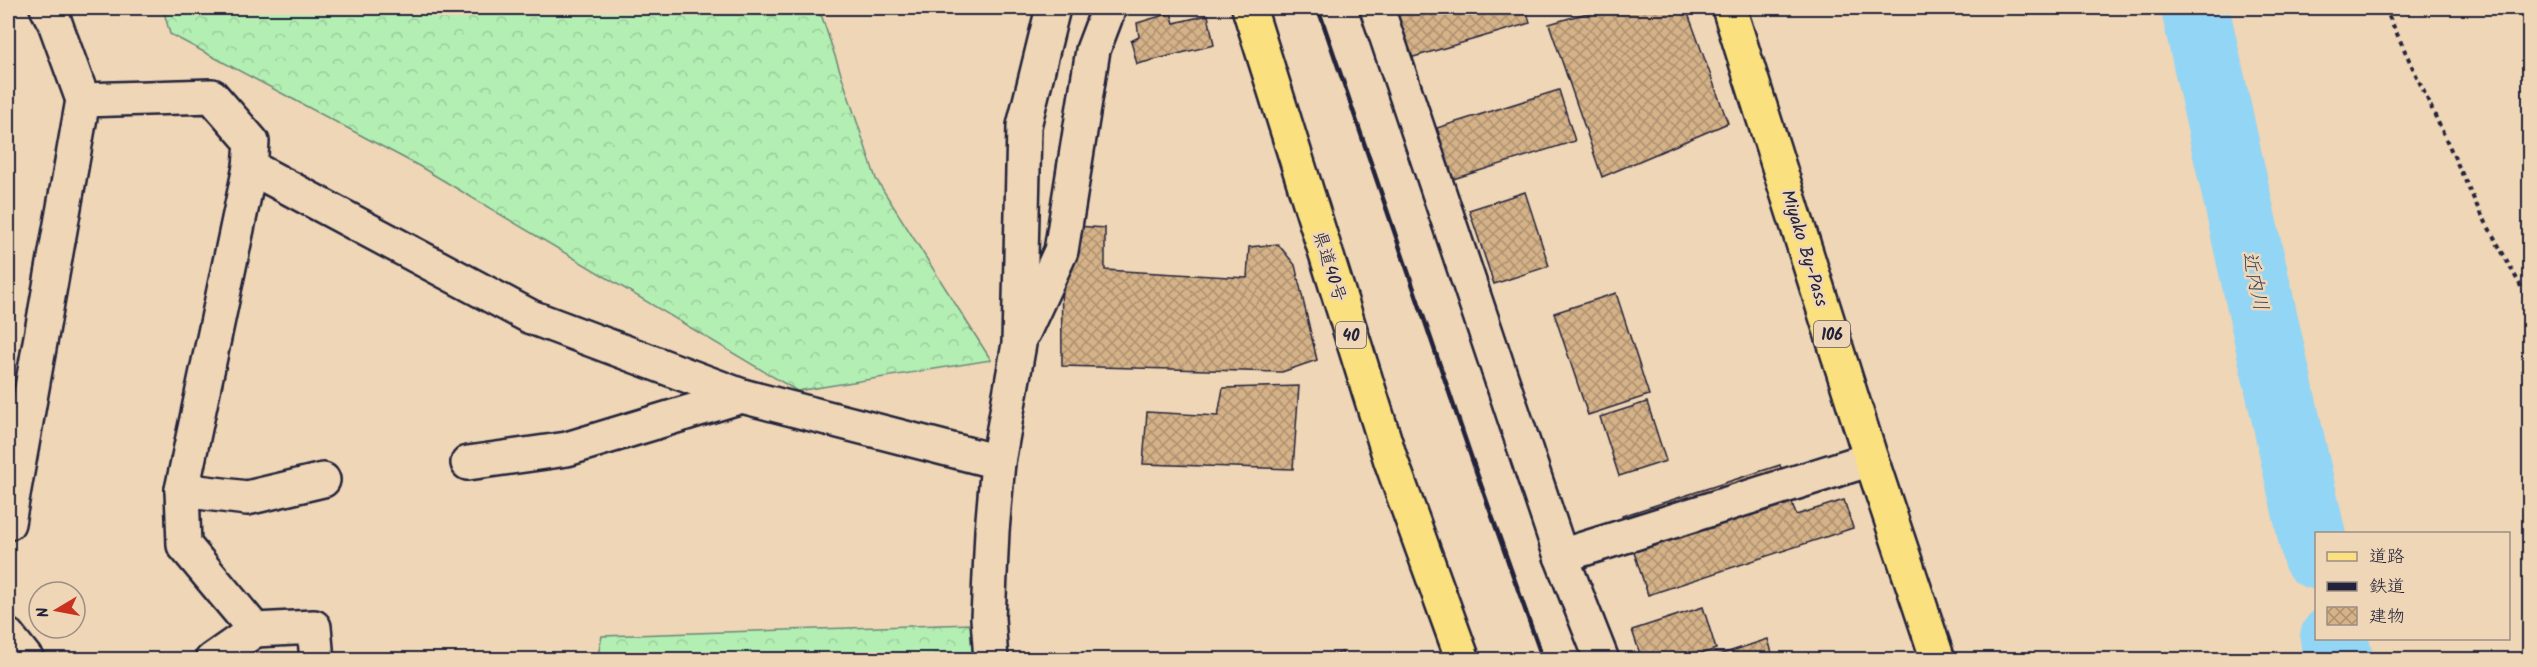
<svg xmlns="http://www.w3.org/2000/svg" width="2537" height="667" viewBox="0 0 2537 667" font-family="Kalam,'Klee One',sans-serif">
	<style>
		.forest { fill: url(#forest-crowns); stroke: #6a8877; stroke-width: 1.5 }
		.lines { fill: none; stroke-linecap: round; stroke-linejoin: round }
		.river { stroke: #93d5f5; stroke-width: 68 }
		.building { fill: url(#building-cross-hatch); stroke: #22223b; stroke-width: 1.5 }
		.street-casing { stroke: #22223b; stroke-width: 38 }
		.primary-casing { stroke: #22223b; stroke-width: 38 }
		.highway-casing { stroke: #22223b; stroke-width: 38 }
		.path { stroke: #22223b; stroke-width: 4; stroke-dasharray: 4.5 4.5; stroke-linecap: butt }
		.street { stroke: #eed6b6; stroke-width: 33 }
		.primary { stroke: #fbe080; stroke-width: 33 }
		.highway { stroke: #fbe080; stroke-width: 33 }
		.rail { stroke: #22223b; stroke-width: 4.5 }
		.labels { text-anchor: middle; stroke-width: 5; stroke-linejoin: round; paint-order: stroke }
		.shield { fill: #eed6b6; stroke: #5f5860; stroke-width: 1.5 }
		.shield-label { font-size: 16px; font-weight: bold; fill: #22223b }
		.street-label { font-size: 18px; fill: #22223b; stroke: #eed6b6 }
		.water-label { font-size: 20px; font-style: italic; fill: #394660; stroke: #eed6b6 }
	</style>
	<defs>
		<pattern id="forest-crowns" width="20" height="18" patternUnits="userSpaceOnUse" patternTransform="scale(1.5)"><rect width="20" height="18" fill="#b3eeb3"/><path d="M2 6a3 3 0 1 1 6 0M12 15a3 3 0 1 1 6 0" fill="none" stroke="#9acc9b"/></pattern>
		<pattern id="building-cross-hatch" width="8" height="8" patternUnits="userSpaceOnUse" patternTransform="scale(1.5)"><rect width="8" height="8" fill="#d5b287"/><path d="M0 0l8 8M0 8l8-8" fill="none" stroke="#ac9070"/></pattern>
	</defs>
	<rect width="100%" height="100%" fill="#eed6b6"/>
	<filter id="ink" filterUnits="userSpaceOnUse"><feTurbulence type="fractalNoise" baseFrequency=".0167" numOctaves="2"/><feDisplacementMap in="SourceGraphic" scale="12" xChannelSelector="R" yChannelSelector="G"/><feConvolveMatrix kernelMatrix="1 2 1 2 8 2 1 2 1" color-interpolation-filters="sRGB"/></filter>
	<g filter="url(#ink)">
		<g class="forest">
			<polygon points="163,8 810,8 822,17 876,179 991,360 797,391 419,166 170,34"/>
			<polygon points="972,624 984,659 597,660 602,636"/>
		</g>
		<g class="lines">
			<g class="river">
				<polyline points="2195,8 2316,555"/>
				<polyline points="2334,638 2339,660"/>
			</g>
		</g>
		<g class="building">
			<polygon points="1396,8 1526,8 1530,23 1410,58"/>
			<polygon points="1604,8 1686,8 1728,123 1602,177 1549,24"/>
			<polygon points="1171,13 1174,23 1208,15 1214,45 1137,64 1131,41 1139,37 1137,23"/>
			<polygon points="1559,90 1575,141 1453,179 1437,128"/>
			<polygon points="1525,192 1549,266 1494,284 1469,210"/>
			<polygon points="1061,225 1105,228 1105,270 1247,278 1249,247 1278,244 1295,265 1317,360 1282,372 1062,366"/>
			<polygon points="1616,293 1649,395 1588,415 1554,313"/>
			<polygon points="1299,386 1293,469 1143,464 1147,412 1218,416 1223,388"/>
			<polygon points="1647,402 1666,461 1619,476 1600,417"/>
			<polygon points="1780,465 1796,515 1844,500 1853,528 1648,595 1622,516"/>
			<polygon points="1703,607 1716,649 1683,660 1642,660 1632,630"/>
			<polygon points="1768,639 1774,660 1721,660 1719,655"/>
			<polygon points="1342,652 1344,660 1319,660"/>
		</g>
		<g class="lines">
			<defs>
				<g id="street">
					<polyline points="47,8 55,23 83,100 212,96 252,142 250,167 182,490 184,545 255,630 314,627 317,660"/>
					<polyline points="1377,8 1561,556 1602,660"/>
					<polyline points="250,167 531,317 742,396 998,462"/>
					<polyline points="1024,331 1061,251 1093,50 1109,8"/>
					<polyline points="468,463 567,449 742,396"/>
					<polyline points="182,490 247,498 323,480"/>
					<polyline points="8,523 83,100"/>
					<polyline points="1561,556 1871,459"/>
					<polyline points="8,636 27,660"/>
					<polyline points="212,660 255,630"/>
					<polyline points="991,660 988,618 992,531 998,462 1019,344 1024,126 1053,8"/>
				</g>
				<polyline id="primary" points="1249,8 1391,461 1463,660"/>
				<polyline id="highway" points="1729,8 1871,459 1938,660"/>
			</defs>
			<use href="#street" class="street-casing"/>
			<use href="#primary" class="primary-casing"/>
			<use href="#highway" class="highway-casing"/>
			<polyline class="path" points="2385,8 2478,208 2530,303"/>
			<use href="#street" class="street"/>
			<use href="#primary" class="primary"/>
			<use href="#highway" class="highway"/>
			<polyline class="rail" points="1318,8 1476,471 1543,660"/>
		</g>
	</g>
	<g class="labels">
		<g class="shield">
			<rect x="1814" y="321" width="36" height="26" rx="4.5"/>
			<rect x="1336" y="322" width="30" height="26" rx="4.5"/>
		</g>
		<g class="shield-label">
			<text x="1832" y="340">106</text>
			<text x="1351" y="341">40</text>
		</g>
		<g class="street-label">
			<text transform="translate(1805 248) rotate(73)" y="6">Miyako By-Pass</text>
			<text transform="translate(1330 266) rotate(73)" y="6">県道40号</text>
		</g>
		<g class="water-label">
			<text transform="translate(2256 281) rotate(78)" y="7">近内川</text>
		</g>
	</g>
	<rect width="2537" height="667" fill="none" stroke="#eed6b6" stroke-width="30"/>
	<rect x="15" y="15" width="2507" height="637" fill="none" stroke="#22223b" stroke-width="2" filter="url(#ink)"/>
	<rect x="2315" y="532" width="195" height="108" fill="#eed6b6" stroke="#9c8e85" stroke-width="1.5"/>
	<rect x="2327" y="552" width="30" height="9" fill="#fbe080" stroke="#9c8e85" stroke-width="1.5"/>
	<text x="2369" y="562" font-size="18" fill="#22223b">道路</text>
	<rect x="2327" y="582" width="30" height="9" fill="#22223b" stroke="#9c8e85" stroke-width="1.5"/>
	<text x="2369" y="592" font-size="18" fill="#22223b">鉄道</text>
	<rect x="2327" y="607" width="30" height="18" fill="url(#building-cross-hatch)" stroke="#9c8e85" stroke-width="1.5"/>
	<text x="2369" y="622" font-size="18" fill="#22223b">建物</text>
	<g transform="translate(57 610) rotate(260)"><circle r="28" fill="#eed6b6" stroke="#9c8e85" stroke-width="1.5"/>
	<path d="M0-4.5L10 22L0 15L-10 22Z" fill="#c8321e"/>
	<text y="-9" font-size="16" font-weight="bold" text-anchor="middle" fill="#22223b">N</text>
	</g>
</svg>
